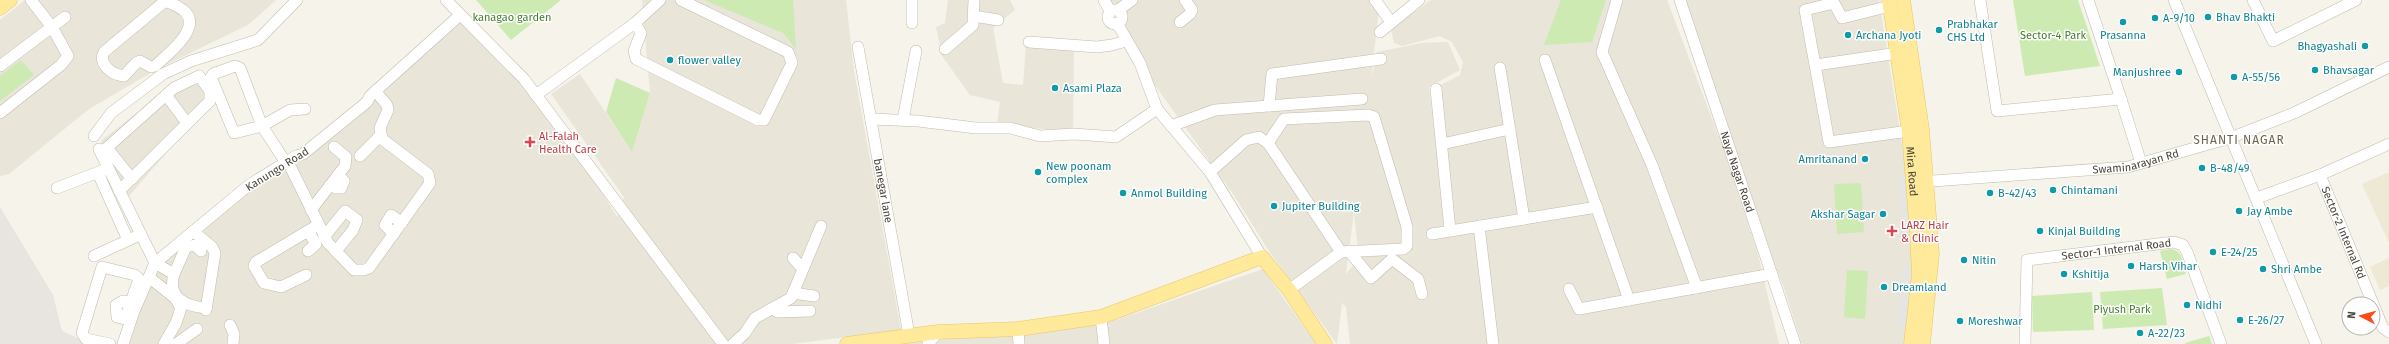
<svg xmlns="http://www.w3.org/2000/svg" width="2389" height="344" viewBox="0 0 2389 344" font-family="'Fira Sans',sans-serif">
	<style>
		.residential { fill: #e9e5d8; fill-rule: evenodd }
		.industrial { fill: #e8e4df }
		.education { fill: #eee9d4 }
		.green { fill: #cdeab3 }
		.parking { fill: #e7e5e2 }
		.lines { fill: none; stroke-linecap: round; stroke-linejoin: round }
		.minor-casing { stroke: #c1bbac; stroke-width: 12 }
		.major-casing { stroke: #e6c867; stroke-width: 15 }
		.minor { stroke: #fff; stroke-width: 11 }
		.major { stroke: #ffe99a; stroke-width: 14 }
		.culture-dot { fill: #0f9aa8; stroke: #fff; stroke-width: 1.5 }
		.health-dot { fill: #e0444e; stroke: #fff; stroke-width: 1.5 }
		.labels { text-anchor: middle; stroke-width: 3; stroke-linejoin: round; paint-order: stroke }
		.park-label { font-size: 11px; fill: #447e29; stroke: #fff }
		.culture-label { font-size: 11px; fill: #0d838f; stroke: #fff; text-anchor: start }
		.health-label { font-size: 11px; fill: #be3a42; stroke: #fff; text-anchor: start }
		.street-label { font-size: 11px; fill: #4a4438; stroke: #fff }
		.neighbourhood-label { font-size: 12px; letter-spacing: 1px; fill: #6d634f; stroke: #fff }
	</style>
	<rect width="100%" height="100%" fill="#f5f3ea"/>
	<g class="residential">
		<polygon points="25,0 276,0 248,25 159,68 89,109 9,174 0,176 0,20"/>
		<polygon points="642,0 846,0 854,71 901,330 792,344 125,344 155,263 240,192 374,99 460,15 571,142 617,217 624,197 551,94 580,74 632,152 650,93"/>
		<polygon points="948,0 1010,0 1015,10 993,28 1003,83 1023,85 1026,45 1074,44 1073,132 997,124 1000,102 970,95 942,56 936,27 945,23"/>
		<path d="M 1109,0 L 1380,0 L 1371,80 L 1377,52 L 1422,43 L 1448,42 L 1460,70 L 1429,87 L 1445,218 L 1445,237 L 1475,232 L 1488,344 L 1350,344 L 1346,307 L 1342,303 L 1337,344 L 1271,254 L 1233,194 L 1149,77 ZM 1354,212 L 1359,259 L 1346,274 L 1346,273 Z"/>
		<polygon points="1431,0 1667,0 1722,145 1758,254 1779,344 1495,344 1476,223 1453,225 1433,89 1460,75 1463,62 1452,42 1440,36 1402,46 1394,43 1391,29"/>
		<polygon points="1674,0 1879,0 1912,207 1915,264 1907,344 1802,344 1783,285 1744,200"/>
		<polygon points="201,77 215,97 129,196 101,141 143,108"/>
		<polygon points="1263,269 1316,344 905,344 1116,320"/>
	</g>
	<polygon class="industrial" points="0,207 53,295 62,331 91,344 0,344"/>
	<g class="education">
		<polygon points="2389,172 2389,243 2362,184"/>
		<polygon points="2389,258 2389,286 2380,290 2370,267"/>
	</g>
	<g class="green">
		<polygon points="476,0 561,0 511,40"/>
		<polygon points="704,0 793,0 796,49 783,33"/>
		<polygon points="1561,0 1606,0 1592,42 1544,45"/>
		<polygon points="2013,0 2078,0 2100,66 2025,76"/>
		<polygon points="21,60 34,75 0,101 0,76"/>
		<polygon points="616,78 650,93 632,152 606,112"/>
		<polygon points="1861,183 1864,232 1837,234 1834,184"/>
		<path d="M 2170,249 C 2183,249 2183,264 2186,274 L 2167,279 L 2160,251 Z"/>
		<polygon points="1847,270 1868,271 1865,319 1844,317"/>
		<polygon points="2162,288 2167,325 2103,329 2100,292"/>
		<polygon points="2092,292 2094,330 2033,332 2032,296"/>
		<polygon points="2209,336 2212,344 2185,344 2185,343"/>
	</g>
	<g class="parking">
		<polygon points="1899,176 1906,177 1909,243 1902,243"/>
		<polygon points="1903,263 1912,264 1906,331 1897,330"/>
	</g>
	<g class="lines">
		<defs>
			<g id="minor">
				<polyline points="446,0 524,79 723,344"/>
				<polyline points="1104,0 1110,11"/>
				<polyline points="1375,0 1391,22"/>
				<polyline points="1617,0 1602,52 1652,165 1697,288"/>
				<path id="s1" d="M 1680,0 L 1795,344"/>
				<polyline points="1980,0 1997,111 2121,99 2088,0"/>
				<polyline points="2174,0 2316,344"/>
				<polyline points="2253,0 2273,41 2356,0"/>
				<path d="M 164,2 C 172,2 177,6 183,10 C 205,26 167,55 155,66 L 151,67 L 140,61 L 136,63 L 124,76 C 112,75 98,64 104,52 Z"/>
				<polyline points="1890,6 1842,18 1834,3 1805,10 1829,142 1909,131"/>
				<circle cx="1115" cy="17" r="7"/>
				<polyline points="1118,10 1132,0"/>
				<polyline points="974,16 998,20"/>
				<polyline points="1180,22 1190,14 1192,10 1185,0"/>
				<polyline points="635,23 641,33 634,51 636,59 758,120 764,120 792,63 788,52 681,0"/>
				<polyline points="912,23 912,0"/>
				<polyline points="1117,23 1140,63 1157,109 1210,172 1262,257"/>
				<polyline points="1380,32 1419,0"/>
				<polyline points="1029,42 1097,47 1112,45 1126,41"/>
				<path id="s2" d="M 858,47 L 909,335"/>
				<polyline points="945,49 973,25 974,0"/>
				<polyline points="1545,60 1629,300"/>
				<polyline points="1816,65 1898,53"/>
				<polyline points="0,66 65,17"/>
				<polyline points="1500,68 1524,219"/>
				<polyline points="1436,89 1450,230"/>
				<polyline points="166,95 187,123"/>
				<polyline points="536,95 635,23 660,0"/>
				<polyline points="2121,99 2141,163"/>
				<polyline points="1269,106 1272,74 1381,59"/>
				<polyline points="0,113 61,65 68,56 52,27 31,0"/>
				<polyline points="871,119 918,121 976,128 1010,128 1040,136 1074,134 1116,137 1157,109"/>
				<polyline points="903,120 916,51"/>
				<polyline points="1171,126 1215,110 1362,99"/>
				<polyline points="94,136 111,113 163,74 191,61 258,40 297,0"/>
				<polyline points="1268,143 1284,119 1368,115 1374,117 1407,227 1407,246 1403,249 1341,252"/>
				<polyline points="1442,144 1510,129"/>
				<path id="s3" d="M 2389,144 L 2320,175 L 2383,328 L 2389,332"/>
				<polyline points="107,148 132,179"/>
				<path d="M 99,149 L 155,263 L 174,274 C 167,298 185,306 206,308"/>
				<polyline points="101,153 174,88 199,76 210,91 210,101 119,191"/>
				<polyline points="360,156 380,136"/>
				<polyline points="288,162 328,243 354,270 364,270 369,268 430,183 428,174 382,139 380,128 388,110 387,105 376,92"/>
				<polyline points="286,163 262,126 240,68 235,66 213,74 211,77 234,133 262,126 290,110 305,109"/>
				<polyline points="1210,172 1246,140 1259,137 1268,143 1341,252 1289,290"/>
				<polyline points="98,173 128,240"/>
				<path id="s4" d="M 1919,182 L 2128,167 L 2230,138 L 2294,113 L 2389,67"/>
				<polyline points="330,185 336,188 341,188 344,181 338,175"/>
				<polyline points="57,188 104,170"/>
				<polyline points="2257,198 2320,175"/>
				<polyline points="311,210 345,166 346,157 334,147"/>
				<polyline points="1479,226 1493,344"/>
				<polyline points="193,231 212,247 215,253 206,310"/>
				<polyline points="308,231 316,244 308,251"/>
				<polyline points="394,234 385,225 391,215 402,223"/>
				<polyline points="1432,234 1597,207"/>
				<polyline points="324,237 345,211 357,220 353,230 336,251"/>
				<polyline points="1349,251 1371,278 1392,259 1418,279 1422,294"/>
				<polyline points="94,256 135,237"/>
				<polyline points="793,258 803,269"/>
				<polyline points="174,274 186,247 195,245 201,251"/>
				<polyline points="306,275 281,287 264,283 254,266 256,262 318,225"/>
				<polyline points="150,278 175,298 181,308 176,323 164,344"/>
				<polyline points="1569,289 1579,309 1772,274"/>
				<polyline points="793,293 814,296"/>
				<polyline points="775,307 777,312 810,311"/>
				<polyline points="1101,317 1104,344"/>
				<polyline points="125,319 117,317 116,305 123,301 130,302"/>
				<polyline points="230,325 234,334 233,344"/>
				<polyline points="1018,329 1019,344"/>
				<polyline points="110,344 86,339 82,333 102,267 135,275 139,279 127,313"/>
				<polyline points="123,344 134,311 155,263 249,185 296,156 303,154 367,102 370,96 460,15"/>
				<polyline points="176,344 197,329"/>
				<polyline points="733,344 745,333 755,318 791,298 821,226"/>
				<polyline points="928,344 938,332"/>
				<path id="s5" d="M 2025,344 L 2027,260 L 2174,242 L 2183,245 L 2187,252 L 2221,344"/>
			</g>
			<g id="major">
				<path id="s6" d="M 1889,0 L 1909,131 L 1917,235 L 1919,274 L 1911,344"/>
				<polyline points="1903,0 1922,129 1932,254 1923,344"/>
				<polyline points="0,8 10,0"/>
				<polyline points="847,344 938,332 1018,329 1101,317 1262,257 1289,290 1325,344"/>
			</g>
		</defs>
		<use href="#minor" class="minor-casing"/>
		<use href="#major" class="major-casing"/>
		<use href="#minor" class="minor"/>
		<use href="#major" class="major"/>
	</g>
	<g class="culture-dot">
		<circle cx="2208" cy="17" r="4"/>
		<circle cx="2155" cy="18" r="4"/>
		<circle cx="2123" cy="22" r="4"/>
		<circle cx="1939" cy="30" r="4"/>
		<circle cx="1848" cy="35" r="4"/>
		<circle cx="2365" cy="46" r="4"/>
		<circle cx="670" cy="60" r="4"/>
		<circle cx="2315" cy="70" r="4"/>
		<circle cx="2179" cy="72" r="4"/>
		<circle cx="2234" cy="77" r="4"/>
		<circle cx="1055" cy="88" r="4"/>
		<circle cx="1865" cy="159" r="4"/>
		<circle cx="2202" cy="168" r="4"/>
		<circle cx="1038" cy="172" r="4"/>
		<circle cx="2053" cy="190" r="4"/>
		<circle cx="1123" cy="193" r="4"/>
		<circle cx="1990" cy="193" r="4"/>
		<circle cx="1274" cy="206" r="4"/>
		<circle cx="2239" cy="211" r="4"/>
		<circle cx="1883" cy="214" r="4"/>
		<circle cx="2040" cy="231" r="4"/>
		<circle cx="2213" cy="252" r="4"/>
		<circle cx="1964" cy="260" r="4"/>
		<circle cx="2131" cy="266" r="4"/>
		<circle cx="2263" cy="269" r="4"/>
		<circle cx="2064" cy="274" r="4"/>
		<circle cx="1884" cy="287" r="4"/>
		<circle cx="2187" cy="305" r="4"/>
		<circle cx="2240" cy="320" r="4"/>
		<circle cx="1960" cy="321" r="4"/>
		<circle cx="2140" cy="333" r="4"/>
	</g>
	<g class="health-dot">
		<path d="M528 136h4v4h4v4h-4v4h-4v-4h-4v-4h4z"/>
		<path d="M1890 225h4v4h4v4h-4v4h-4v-4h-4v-4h4z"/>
	</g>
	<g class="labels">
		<g class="park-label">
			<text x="512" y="21">kanagao garden</text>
			<text x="2053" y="39">Sector-4 Park</text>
			<text x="2122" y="313">Piyush Park</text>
		</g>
		<g class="culture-label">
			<text x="2216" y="21">Bhav Bhakti</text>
			<text x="2163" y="22">A-9/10</text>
			<text x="1947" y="28">Prabhakar<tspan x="1947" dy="13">CHS Ltd</tspan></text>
			<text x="1856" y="39">Archana Jyoti</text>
			<text x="2123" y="39" text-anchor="middle">Prasanna</text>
			<text x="2357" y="50" text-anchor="end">Bhagyashali</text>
			<text x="678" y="64">flower valley</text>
			<text x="2323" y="74">Bhavsagar</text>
			<text x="2171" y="76" text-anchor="end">Manjushree</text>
			<text x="2242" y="81">A-55/56</text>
			<text x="1063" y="92">Asami Plaza</text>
			<text x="1857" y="163" text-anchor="end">Amritanand</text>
			<text x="1046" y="170">New poonam<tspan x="1046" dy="13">complex</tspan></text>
			<text x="2210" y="172">B-48/49</text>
			<text x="2061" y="194">Chintamani</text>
			<text x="1131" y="197">Anmol Building</text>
			<text x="1998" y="197">B-42/43</text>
			<text x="1282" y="210">Jupiter Building</text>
			<text x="2247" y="215">Jay Ambe</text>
			<text x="1875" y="218" text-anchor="end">Akshar Sagar</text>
			<text x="2048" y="235">Kinjal Building</text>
			<text x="2221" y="256">E-24/25</text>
			<text x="1972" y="264">Nitin</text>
			<text x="2139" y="270">Harsh Vihar</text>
			<text x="2271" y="273">Shri Ambe</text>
			<text x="2072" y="278">Kshitija</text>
			<text x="1892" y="291">Dreamland</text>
			<text x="2195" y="309">Nidhi</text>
			<text x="2248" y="324">E-26/27</text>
			<text x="1968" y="325">Moreshwar</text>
			<text x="2148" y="337">A-22/23</text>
		</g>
		<g class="health-label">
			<text x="539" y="140">Al-Falah<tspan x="539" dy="13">Health Care</tspan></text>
			<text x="1901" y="229">LARZ Hair<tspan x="1901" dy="13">&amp; Clinic</tspan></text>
		</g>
		<g class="street-label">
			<text dy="4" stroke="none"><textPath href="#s4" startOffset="218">Swaminarayan Rd</textPath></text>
			<text transform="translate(277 169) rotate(-32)" y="4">Kanungo Road</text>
			<text dy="4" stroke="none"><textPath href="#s1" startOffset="181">Naya Nagar Road</textPath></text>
			<text dy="4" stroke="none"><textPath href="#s6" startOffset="173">Mira Road</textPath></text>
			<text dy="4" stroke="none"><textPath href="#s2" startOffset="146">banegar lane</textPath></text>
			<text dy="4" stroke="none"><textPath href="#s3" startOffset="138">Sector-2 Internal Rd</textPath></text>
			<text dy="4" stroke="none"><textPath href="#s5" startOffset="174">Sector-1 Internal Road</textPath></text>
		</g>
		<g class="neighbourhood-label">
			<text x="2239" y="144">SHANTI NAGAR</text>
		</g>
	</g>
	<g transform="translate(2361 316) rotate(276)"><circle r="19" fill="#ffffff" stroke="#b7b4af"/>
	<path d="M0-3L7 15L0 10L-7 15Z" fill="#fd4b1a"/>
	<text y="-6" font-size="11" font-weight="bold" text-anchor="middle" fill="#4a4438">N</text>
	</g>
</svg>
